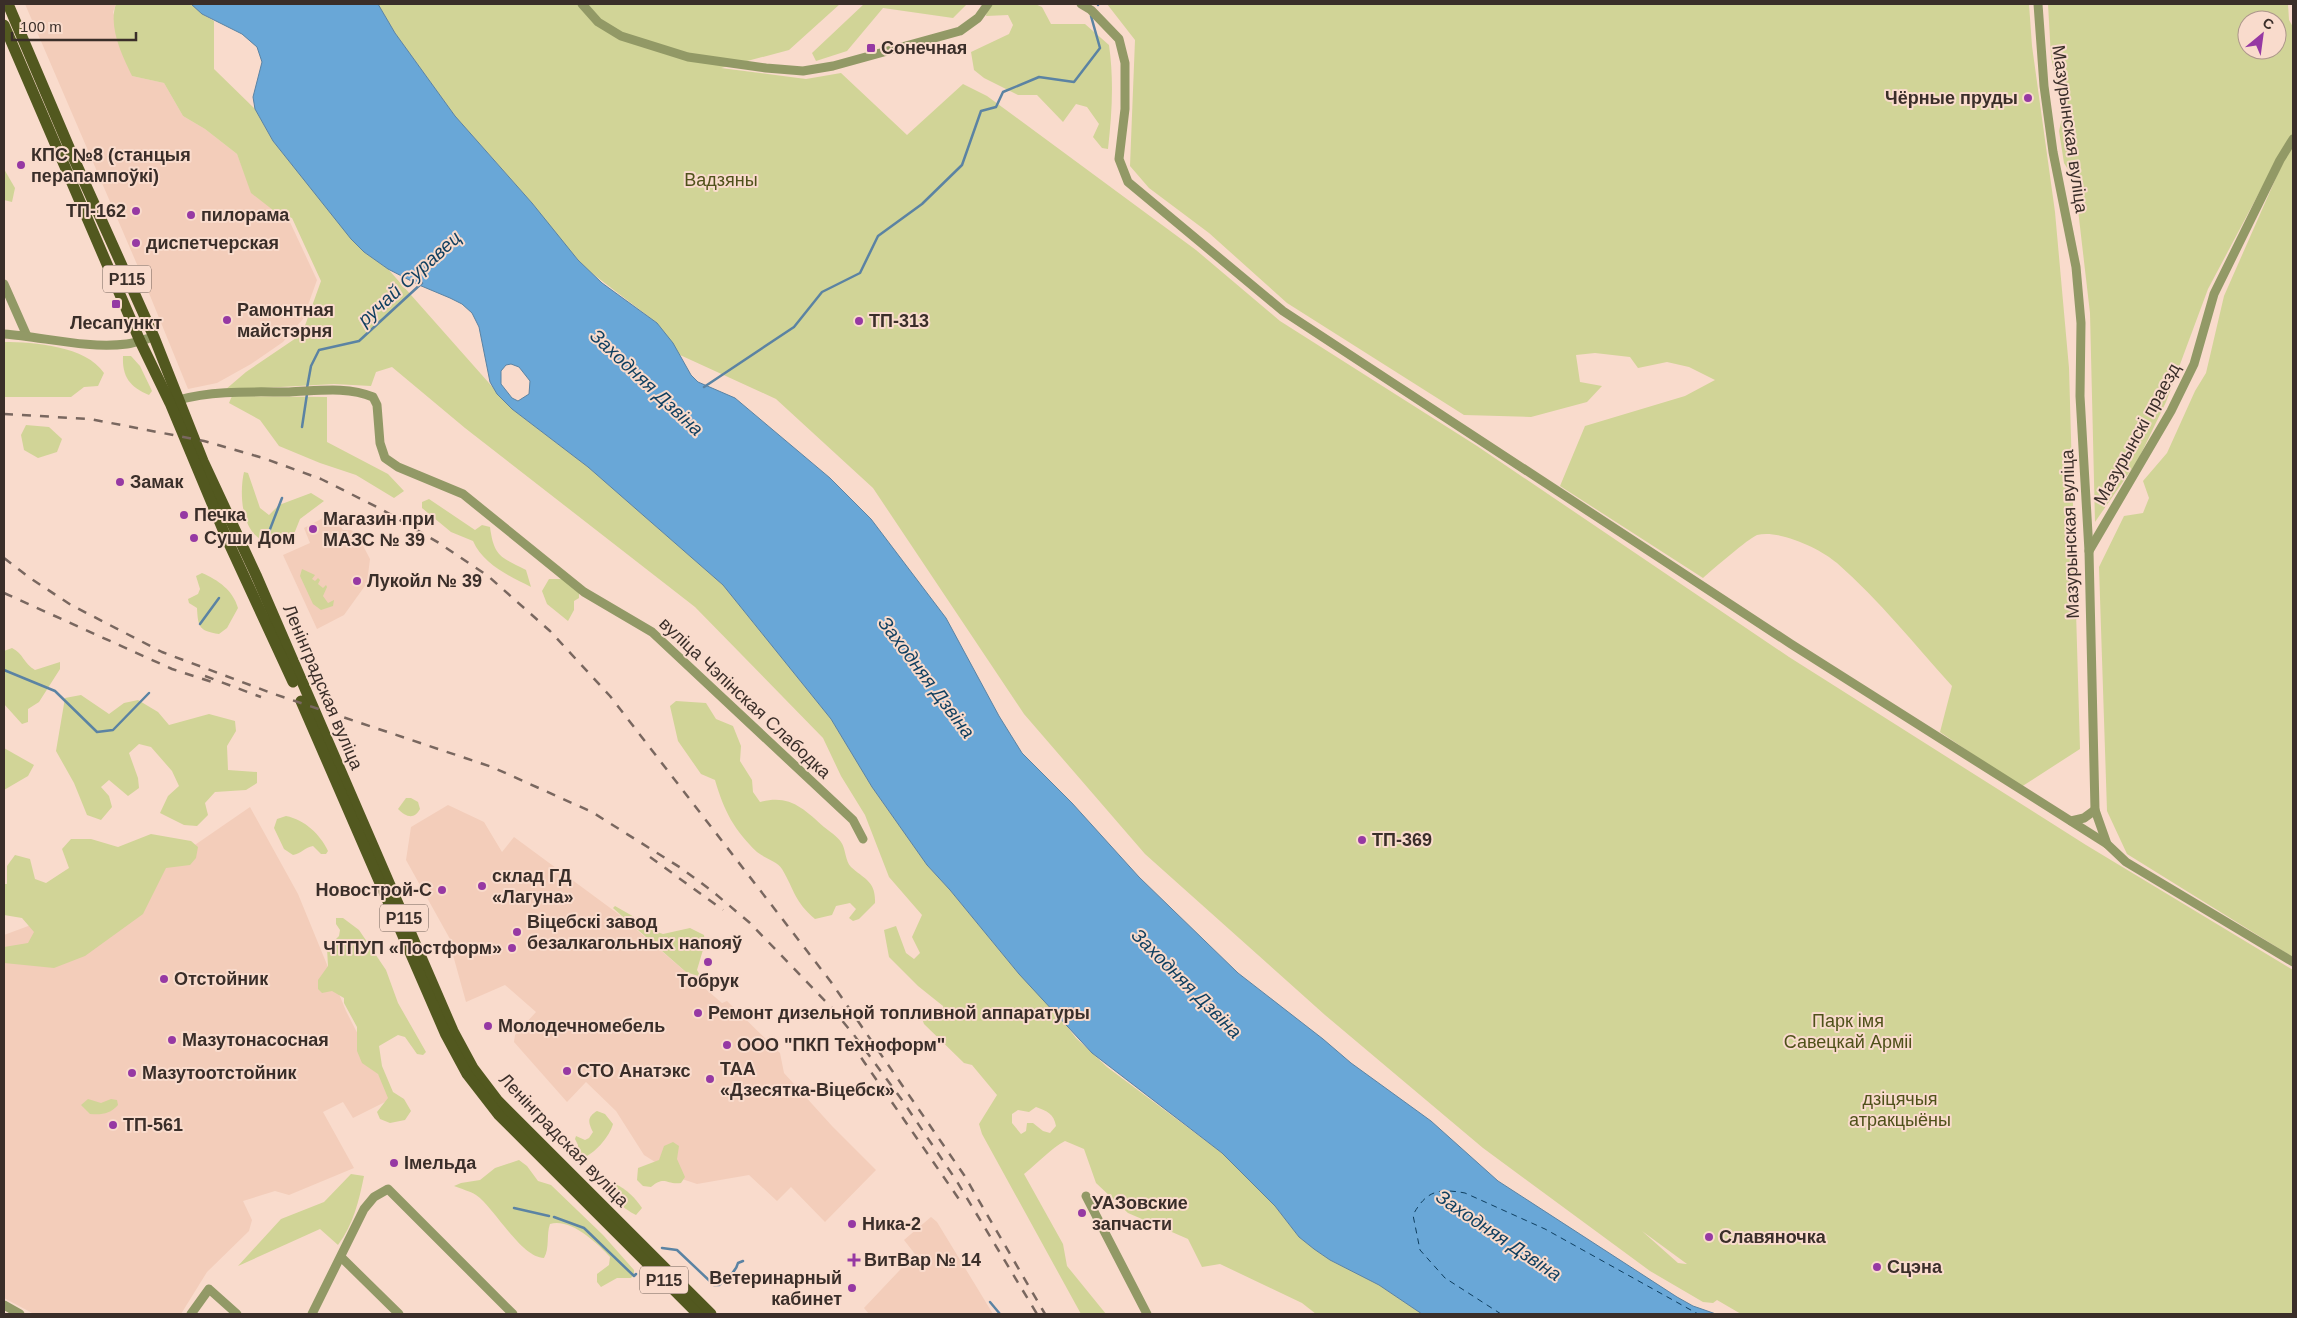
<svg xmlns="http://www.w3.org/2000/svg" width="2297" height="1318" viewBox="0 0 2297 1318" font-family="Helvetica,sans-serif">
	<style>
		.built { fill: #f3cdba }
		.green { fill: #d1d497; fill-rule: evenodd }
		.water { fill: #69a7d7; stroke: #5b83a3; fill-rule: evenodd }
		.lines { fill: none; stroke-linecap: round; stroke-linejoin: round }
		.stream { stroke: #5b83a3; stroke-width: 2.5 }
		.ferry { stroke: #0e3e5f; stroke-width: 1; stroke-dasharray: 6 5; stroke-linecap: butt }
		.minor { stroke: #929966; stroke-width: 9 }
		.major { stroke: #52581f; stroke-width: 11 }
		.rail { stroke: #79675f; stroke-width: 2.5; stroke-dasharray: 9 9; stroke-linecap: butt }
		.poi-dot { fill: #9639a3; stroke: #f9dbcc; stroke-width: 2 }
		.labels { text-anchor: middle; stroke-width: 4; stroke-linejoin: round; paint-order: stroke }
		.shield { fill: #f9dbcc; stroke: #73625a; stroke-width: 1 }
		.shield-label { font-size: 16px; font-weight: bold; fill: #3a2e29 }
		.poi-label { font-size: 18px; font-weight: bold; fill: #3a2e29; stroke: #f9dbcc; text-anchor: start }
		.street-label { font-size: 18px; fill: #3a2e29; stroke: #f9dbcc }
		.park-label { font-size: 18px; fill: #4f511a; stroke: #f9dbcc }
		.water-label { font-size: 19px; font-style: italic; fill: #0e3e5f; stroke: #f9dbcc }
	</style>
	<rect width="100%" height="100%" fill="#f9dbcc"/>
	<g class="built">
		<polygon points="25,4 116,4 113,12 132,76 164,83 183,116 205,129 237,154 252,193 289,220 317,280 303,319 283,342 251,364 217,383 188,389 142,276"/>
		<polygon points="334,517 343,530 351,530 358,536 370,559 367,583 344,615 317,629 283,555 310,543 304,528 323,518"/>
		<polygon points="448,805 484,822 502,852 514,837 617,913 722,1003 727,1001 780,1053 784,1073 832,1126 876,1170 825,1222 791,1187 777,1201 749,1175 697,1184 682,1179 644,1155 616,1111 586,1082 567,1102 514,1042 515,1035 536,1012 505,985 466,1002 453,955 455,948 406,860 411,827"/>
		<polygon points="250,807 298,894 346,1011 391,1099 353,1118 343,1102 323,1112 354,1168 289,1195 275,1191 243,1201 252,1220 249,1231 207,1272 181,1314 34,1314 4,1298 4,935 31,925 189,849"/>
		<polygon points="931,1217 937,1222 993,1314 869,1314 864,1308 915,1254 904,1240"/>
	</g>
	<g class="green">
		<path d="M 116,4 L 191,4 L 202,14 L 214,21 L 214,69 L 255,109 L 273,141 L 351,238 L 364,252 L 388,269 L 512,409 L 588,467 L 723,585 L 831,719 L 872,787 L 927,865 L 950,890 L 1019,974 L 1055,1011 L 1076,1038 L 1107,1067 L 1222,1153 L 1275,1206 L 1299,1237 L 1314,1249 L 1330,1260 L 1379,1285 L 1422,1314 L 1316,1314 L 1302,1303 L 1220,1264 L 1202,1267 L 1188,1239 L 1128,1213 L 1096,1183 L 1084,1149 L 1065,1141 C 1051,1148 1037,1164 1024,1174 L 1063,1244 L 1067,1266 L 1106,1314 L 1081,1314 L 982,1134 L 979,1124 L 997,1095 L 972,1065 L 964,1063 L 924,1024 L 921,1016 L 927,1009 L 940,1015 L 944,1011 L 943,1006 L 918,986 L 889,957 L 884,930 L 896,926 L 906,953 L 914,959 L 920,953 L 912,937 L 922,915 L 889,877 L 865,815 L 841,776 L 823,738 L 695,607 L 465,428 L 392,367 L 376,372 L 371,386 L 334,384 L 225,390 L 246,372 L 302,334 L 321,281 L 292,218 L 278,214 L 251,193 L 237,154 L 205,129 L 183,116 L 164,83 L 132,76 C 122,55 108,27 116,4 ZM 1036,1107 C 1047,1111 1054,1114 1056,1126 L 1050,1133 L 1043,1131 L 1033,1123 L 1027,1123 L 1026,1131 L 1021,1134 L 1012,1123 L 1012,1114 L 1018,1110 L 1029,1112 Z"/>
		<path d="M 378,4 L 840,4 L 789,50 L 721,68 L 806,79 L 841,73 L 907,135 L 963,84 L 987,96 L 1196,250 L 1280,321 L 1477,446 L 1789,657 L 2086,845 L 2293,970 L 2293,1314 L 1741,1314 L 1717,1300 L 1713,1303 L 1703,1302 L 1650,1271 L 1483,1148 L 1325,1015 L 1145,854 L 1024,714 L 873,488 L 776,399 L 680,355 L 657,323 L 589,271 L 564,245 L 532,203 L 455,116 L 395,33 ZM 1642,1231 L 1687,1264 L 1686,1264 L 1678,1263 Z"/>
		<polygon points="864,4 967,4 953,18 883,8 847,51 816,61 812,53"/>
		<path d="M 990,4 L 1035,4 L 1042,7 L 1051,24 L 1085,24 L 1109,45 C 1114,80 1112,113 1108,149 L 1102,148 L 1093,137 L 1099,124 L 1087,107 L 1076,104 L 1063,122 L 1037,95 L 1018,95 L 984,78 L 974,70 L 971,52 L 1009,34 L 1013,25 L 1008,15 L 986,16 L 988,6 Z"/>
		<path d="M 1107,4 L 2029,4 L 2032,46 L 2055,212 L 2069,368 L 2080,749 L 2021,787 L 1940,732 L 1952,686 C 1915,645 1879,600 1837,563 C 1821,549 1779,529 1757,535 C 1749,538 1712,570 1703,578 L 1560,486 L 1585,426 L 1685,396 L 1715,380 L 1689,367 L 1667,362 L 1638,368 L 1630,357 L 1595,353 L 1576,355 L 1580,382 L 1602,386 L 1587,402 L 1531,417 L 1464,415 L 1287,303 L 1209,233 L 1149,188 L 1130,166 L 1135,40 Z"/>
		<path d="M 2048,4 L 2288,4 L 2289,20 L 2293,27 L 2293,133 L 2277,159 L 2208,289 L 2166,402 L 2138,460 L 2095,522 L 2090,313 L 2077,201 L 2079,183 L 2072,176 L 2064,163 L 2059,131 L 2063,114 L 2051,57 ZM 2247,20 L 2277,20 L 2277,50 L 2247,50 Z"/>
		<polygon points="2293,146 2293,957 2127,854 2107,811 2099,567 2124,516 2143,513 2149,498 2143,481 2167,453 2195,391 2206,373 2224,296 2283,162"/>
		<polygon points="4,169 15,188 12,202 4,200"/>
		<path d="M 4,342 C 34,342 86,346 104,373 L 98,386 L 84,387 L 71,397 L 4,397 Z"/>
		<path d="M 123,356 L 131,356 L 140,366 L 152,391 L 149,395 C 130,387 122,377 123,356 Z"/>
		<polygon points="232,396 327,397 327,442 388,474 404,491 394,498 356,475 320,463 279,446 260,420 229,403"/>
		<polygon points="26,425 49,427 62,439 57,452 38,458 24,450 21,435"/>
		<path d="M 244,472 L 248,473 L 260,508 L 269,515 L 279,505 L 311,493 L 324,501 L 300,519 L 292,539 C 285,541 276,545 269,543 C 241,536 239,494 244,472 Z"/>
		<path d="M 429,499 L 475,530 L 482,525 L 490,527 C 494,557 501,557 526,570 L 531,587 C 509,576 483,564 473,541 L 451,532 L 422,508 L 422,502 Z"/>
		<polygon points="302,569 315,575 312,579 315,581 318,578 320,580 318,584 323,588 326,585 327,587 323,596 328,603 334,600 333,606 321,610 313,604 300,576"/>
		<path d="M 202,573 C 218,580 233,590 238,608 L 227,628 L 219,634 C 199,631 198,627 197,608 L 189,603 L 188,599 L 198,594 L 200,589 L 196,576 Z"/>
		<polygon points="549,579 562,579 579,590 579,598 574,601 574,610 568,621 547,604 542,591"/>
		<path d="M 12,648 C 23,653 24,664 35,670 L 60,662 L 60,669 L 39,702 L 28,709 L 28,722 L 22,724 L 4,704 L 4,651 Z"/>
		<polygon points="81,695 109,714 124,703 138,700 158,712 169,725 209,714 235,721 236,731 227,746 228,770 257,772 257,783 246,790 215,792 205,803 208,815 197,826 184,825 160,813 168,796 179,786 172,771 151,747 139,744 129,753 138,778 139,788 128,796 109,780 101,787 109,796 112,807 101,820 87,815 74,783 56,751 65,698"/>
		<path d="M 676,701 L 706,703 L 716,719 L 733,726 L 741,746 L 740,761 L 752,780 L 753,792 L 760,802 C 789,794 803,808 824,827 C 829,831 837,836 841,842 C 846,849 845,861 851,867 C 864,879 876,881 875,903 L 859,919 L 853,921 L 849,918 L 856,909 L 850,903 L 836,906 L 832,915 L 815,919 C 794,901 795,891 782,869 C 777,861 764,858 757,852 C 734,830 724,811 715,780 L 701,774 L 678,741 L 670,706 Z"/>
		<polygon points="4,748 34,765 28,776 4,790"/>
		<path d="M 406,798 L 411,798 L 418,802 L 420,809 C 414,820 406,817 398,809 Z"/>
		<path d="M 286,816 C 305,820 320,834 328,851 L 326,854 L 321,854 L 313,846 C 305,847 301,854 293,855 L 284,849 L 274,828 L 277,819 Z"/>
		<polygon points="151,834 191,841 198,847 196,858 190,865 166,868 143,914 85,956 54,968 4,963 4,947 28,943 34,932 22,918 4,915 4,884 7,884 7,866 15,855 30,859 35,879 46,883 69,868 62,849 71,839 91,839 118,847"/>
		<polygon points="615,906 636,918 646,928 663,934 690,928 704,935 705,943 697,970 701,977 686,972 622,916 613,908"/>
		<polygon points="336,918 343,918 359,930 386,970 398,1003 426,1052 423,1055 417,1054 405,1037 398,1035 379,1046 382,1066 393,1092 404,1099 411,1111 405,1120 390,1123 380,1119 377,1112 388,1098 378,1074 362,1063 357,1051 357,1027 344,1003 344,998 332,991 322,993 318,989 318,980 328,966 327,948 339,936 340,930 336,924"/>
		<path d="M 88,1099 L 101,1103 L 111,1099 L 117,1100 L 118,1105 C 110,1114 102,1115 90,1114 L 81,1105 Z"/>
		<path d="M 597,1111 L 605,1114 L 613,1124 C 610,1136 594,1155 582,1158 L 577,1154 L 578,1145 L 575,1139 L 576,1136 L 585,1140 L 589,1138 L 593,1132 C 588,1122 587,1117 597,1111 Z"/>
		<path d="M 673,1142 L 679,1146 L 677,1159 L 685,1177 L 681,1183 C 666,1185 665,1175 651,1187 L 643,1186 L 637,1180 L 638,1168 L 659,1160 L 664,1146 Z"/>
		<path d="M 519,1160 L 527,1166 L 538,1181 L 551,1185 L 603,1235 L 634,1270 L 634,1274 L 631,1278 L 617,1278 L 601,1287 L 597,1282 L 597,1274 L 609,1265 L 610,1257 C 597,1243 571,1218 550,1224 C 546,1235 550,1248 544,1258 C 521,1258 494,1207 476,1195 C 470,1191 461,1189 454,1186 L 461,1183 L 480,1180 L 495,1168 Z"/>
		<path d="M 351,1174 L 364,1176 C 359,1201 353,1225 338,1245 L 320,1229 L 238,1266 L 281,1219 L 324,1202 Z"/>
		<path d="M 615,1184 C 627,1189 635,1198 642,1208 L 636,1215 C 626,1210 612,1200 611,1188 Z"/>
	</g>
	<path class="water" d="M 191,4 L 378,4 L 395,33 L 455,116 L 532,203 L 578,260 L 602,283 L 657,323 L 673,343 L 691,375 L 698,382 L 735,398 L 830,478 L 871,519 L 946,618 L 999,716 L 1022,753 L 1072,803 L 1139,877 L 1238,973 L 1323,1039 L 1351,1063 L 1431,1121 L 1498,1181 L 1677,1297 L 1693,1306 L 1716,1314 L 1422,1314 L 1379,1285 L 1330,1260 L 1314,1249 L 1299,1237 L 1275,1206 L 1222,1153 L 1092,1053 L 1019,974 L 950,890 L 927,865 L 872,787 L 831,719 L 723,585 L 588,467 L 512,409 L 497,394 L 490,382 L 479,327 L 472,313 L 462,304 L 450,298 L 419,285 L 388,269 L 364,252 L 351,239 L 273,141 L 255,109 L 253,97 L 262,62 L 257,47 L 242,34 L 202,14 ZM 511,364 L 519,367 L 530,381 L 529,394 L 518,401 L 512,398 L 501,384 L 501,371 L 506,365 Z"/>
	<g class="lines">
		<g class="stream">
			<polyline points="1098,5 1098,4"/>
			<polyline points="704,387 794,327 822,292 860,273 878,236 922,204 962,165 981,111 996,107 1003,92 1039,77 1074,82 1100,48 1091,16"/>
			<polyline points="307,388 311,366 319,350 359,341 422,283"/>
			<polyline points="302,427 307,394"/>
			<polyline points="267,537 282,498"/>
			<polyline points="200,624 219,598"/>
			<polyline points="4,670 55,691 97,732 113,730 149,693"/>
			<polyline points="514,1208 549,1216"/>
			<polyline points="554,1217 584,1228 634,1276 636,1274"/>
			<path d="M 662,1248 L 677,1250 L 714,1285 L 719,1285 C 726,1279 736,1272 738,1263 L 743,1261"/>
			<polyline points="990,1302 1000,1314"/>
		</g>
		<path class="ferry" d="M 1501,1314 L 1445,1278 L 1420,1250 L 1413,1215 C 1426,1191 1438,1188 1465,1193 L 1545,1229 L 1698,1314"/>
		<g class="minor">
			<polyline points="582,4 598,22 621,36 688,57 766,68 803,71 833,66 960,31 978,18 988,4"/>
			<polyline points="1081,4 1091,10 1119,39 1125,63 1125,109 1119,159 1128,182 1283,311 1791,644 2107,844"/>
			<polyline points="2038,4 2044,86 2053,152 2076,267 2081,323 2080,396 2089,551 2095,810 2107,844 2126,862 2293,962"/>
			<polyline points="4,284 27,336"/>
			<path d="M 4,334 C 44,337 87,349 127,344 C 136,343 145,339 154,337"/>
			<path d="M 178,400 C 214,390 252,392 289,392 C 317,391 347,386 373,397 L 377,405 L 380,443 L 385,458 L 398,467 L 463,494 L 584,592 L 652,632 L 853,820 L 863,839"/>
			<polyline points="2089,551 2171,411 2194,364 2214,294 2280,160 2293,139"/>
			<polyline points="2071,821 2084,818 2095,810"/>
			<polyline points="1086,1196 1147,1314"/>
			<polyline points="342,1258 399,1314"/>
			<polyline points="4,1305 20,1314"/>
			<polyline points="191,1314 209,1289 237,1314"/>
			<polyline points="312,1314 364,1209 374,1197 388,1189 513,1314"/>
		</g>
		<g class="major">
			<polyline points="8,4 74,159 154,337 203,461 256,575 453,1031 473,1068 498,1101 711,1314"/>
			<polyline points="4,25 140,341 170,403 226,537 293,682"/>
			<polyline points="301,701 446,1035 467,1074 498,1114 698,1314"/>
		</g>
		<g class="rail">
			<polyline points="4,414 90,419 204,441 263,458 321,479 381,509 439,543 488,576 550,631 610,696 831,982 964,1175 1045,1314"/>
			<polyline points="4,558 30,578 71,605 162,652 274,694 492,767 592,812 681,868 712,891 750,923 830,1006 854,1035 902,1100 956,1180 1037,1314"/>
			<polyline points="4,593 172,669 212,682"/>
			<polyline points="205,676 261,697"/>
			<polyline points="650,857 723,910"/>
			<polyline points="851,1043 963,1205"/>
		</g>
	</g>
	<g class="poi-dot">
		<rect x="866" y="43" width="10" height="10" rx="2.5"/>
		<circle cx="2028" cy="98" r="5"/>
		<circle cx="21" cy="165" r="5"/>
		<circle cx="136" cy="211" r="5"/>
		<circle cx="191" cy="215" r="5"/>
		<circle cx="136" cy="243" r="5"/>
		<rect x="111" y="299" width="10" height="10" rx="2.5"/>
		<circle cx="227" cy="320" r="5"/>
		<circle cx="859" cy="321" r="5"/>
		<circle cx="120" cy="482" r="5"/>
		<circle cx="184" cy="515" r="5"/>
		<circle cx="313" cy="529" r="5"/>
		<circle cx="194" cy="538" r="5"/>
		<circle cx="357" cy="581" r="5"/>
		<circle cx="1362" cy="840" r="5"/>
		<circle cx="482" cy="886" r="5"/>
		<circle cx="442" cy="890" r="5"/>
		<circle cx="517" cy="932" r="5"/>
		<circle cx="512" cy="948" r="5"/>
		<circle cx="708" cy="962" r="5"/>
		<circle cx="164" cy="979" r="5"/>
		<circle cx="698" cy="1013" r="5"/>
		<circle cx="488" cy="1026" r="5"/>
		<circle cx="172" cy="1040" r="5"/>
		<circle cx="727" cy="1045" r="5"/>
		<circle cx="567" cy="1071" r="5"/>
		<circle cx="132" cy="1073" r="5"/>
		<circle cx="710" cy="1079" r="5"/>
		<circle cx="113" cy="1125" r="5"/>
		<circle cx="394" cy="1163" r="5"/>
		<circle cx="1082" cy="1213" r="5"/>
		<circle cx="852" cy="1224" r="5"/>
		<circle cx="1709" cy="1237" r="5"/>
		<path d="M851.5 1252.5h5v5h5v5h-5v5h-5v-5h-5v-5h5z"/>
		<circle cx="1877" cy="1267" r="5"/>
		<circle cx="852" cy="1288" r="5"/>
	</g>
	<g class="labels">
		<g class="shield">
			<rect x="103" y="265.5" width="48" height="27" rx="4"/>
			<rect x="380" y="904.5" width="48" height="27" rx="4"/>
			<rect x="640" y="1266.5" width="48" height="27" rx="4"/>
		</g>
		<g class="shield-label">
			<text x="127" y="285">Р115</text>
			<text x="404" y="924">Р115</text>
			<text x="664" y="1286">Р115</text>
		</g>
		<g class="poi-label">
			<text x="881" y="54">Сонечная</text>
			<text x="2018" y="104" text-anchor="end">Чёрные пруды</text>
			<text x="31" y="161">КПС №8 (станцыя<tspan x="31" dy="21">перапампоўкі)</tspan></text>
			<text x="126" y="217" text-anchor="end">ТП-162</text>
			<text x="201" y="221">пилорама</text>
			<text x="146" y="249">диспетчерская</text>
			<text x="237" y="316">Рамонтная<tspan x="237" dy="21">майстэрня</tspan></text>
			<text x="869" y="327">ТП-313</text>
			<text x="116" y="329" text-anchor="middle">Лесапункт</text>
			<text x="130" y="488">Замак</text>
			<text x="194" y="521">Печка</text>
			<text x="323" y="525">Магазин при<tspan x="323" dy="21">МАЗС № 39</tspan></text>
			<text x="204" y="544">Суши Дом</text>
			<text x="367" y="587">Лукойл № 39</text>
			<text x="1372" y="846">ТП-369</text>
			<text x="492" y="882">склад ГД<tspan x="492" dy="21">«Лагуна»</tspan></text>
			<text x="432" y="896" text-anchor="end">Новострой-С</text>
			<text x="527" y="928">Віцебскі завод<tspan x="527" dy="21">безалкагольных напояў</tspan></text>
			<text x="502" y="954" text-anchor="end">ЧТПУП «Постформ»</text>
			<text x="174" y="985">Отстойник</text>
			<text x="708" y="987" text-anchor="middle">Тобрук</text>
			<text x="708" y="1019">Ремонт дизельной топливной аппаратуры</text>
			<text x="498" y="1032">Молодечномебель</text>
			<text x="182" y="1046">Мазутонасосная</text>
			<text x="737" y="1051">ООО "ПКП Техноформ"</text>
			<text x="720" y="1075">ТАА<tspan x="720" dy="21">«Дзесятка-Віцебск»</tspan></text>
			<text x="577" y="1077">СТО Анатэкс</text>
			<text x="142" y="1079">Мазутоотстойник</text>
			<text x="123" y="1131">ТП-561</text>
			<text x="404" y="1169">Імельда</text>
			<text x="1092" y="1209">УАЗовские<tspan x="1092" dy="21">запчасти</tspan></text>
			<text x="862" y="1230">Ника-2</text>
			<text x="1719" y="1243">Славяночка</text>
			<text x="864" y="1266">ВитВар № 14</text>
			<text x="1887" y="1273">Сцэна</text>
			<text x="842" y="1284" text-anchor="end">Ветеринарный<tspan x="842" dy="21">кабинет</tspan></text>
		</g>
		<g class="street-label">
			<text transform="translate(2070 129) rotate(82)" y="6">Мазурынская вуліца</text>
			<text transform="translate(2137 434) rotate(-61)" y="6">Мазурынскі праезд</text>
			<text transform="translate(2070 534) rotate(-92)" y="6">Мазурынская вуліца</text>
			<text transform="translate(323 687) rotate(67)" y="6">Ленінградская вуліца</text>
			<text transform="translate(745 698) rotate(43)" y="6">вуліца Чэпінская Слабодка</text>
			<text transform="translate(564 1140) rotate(46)" y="6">Ленінградская вуліца</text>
		</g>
		<g class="park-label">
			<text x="721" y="186">Вадзяны</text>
			<text x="1848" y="1027">Парк імя<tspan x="1848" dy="21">Савецкай Арміі</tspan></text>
			<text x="1900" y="1105">дзіцячыя<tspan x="1900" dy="21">атракцыёны</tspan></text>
		</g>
		<g class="water-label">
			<text transform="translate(409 278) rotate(-42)" y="7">ручай Суравец</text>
			<text transform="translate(647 382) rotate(43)" y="7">Заходняя Дзвіна</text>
			<text transform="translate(927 677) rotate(53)" y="7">Заходняя Дзвіна</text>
			<text transform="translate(1187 983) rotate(45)" y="7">Заходняя Дзвіна</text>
			<text transform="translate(1499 1235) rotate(34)" y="7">Заходняя Дзвіна</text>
		</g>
	</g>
	<rect width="2297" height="1318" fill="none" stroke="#3a2e29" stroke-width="10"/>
	<g transform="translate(2262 35) rotate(29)"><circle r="24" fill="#f9dbcc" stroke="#ad968b"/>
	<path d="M0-4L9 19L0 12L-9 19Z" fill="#9639a3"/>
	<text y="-8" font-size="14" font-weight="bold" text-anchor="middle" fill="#3a2e29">С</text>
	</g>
	<path d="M12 32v8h124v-8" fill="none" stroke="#3a2e29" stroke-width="2.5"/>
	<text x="20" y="32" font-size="15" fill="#3a2e29" stroke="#f9dbcc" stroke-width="4" paint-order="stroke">100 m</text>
</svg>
